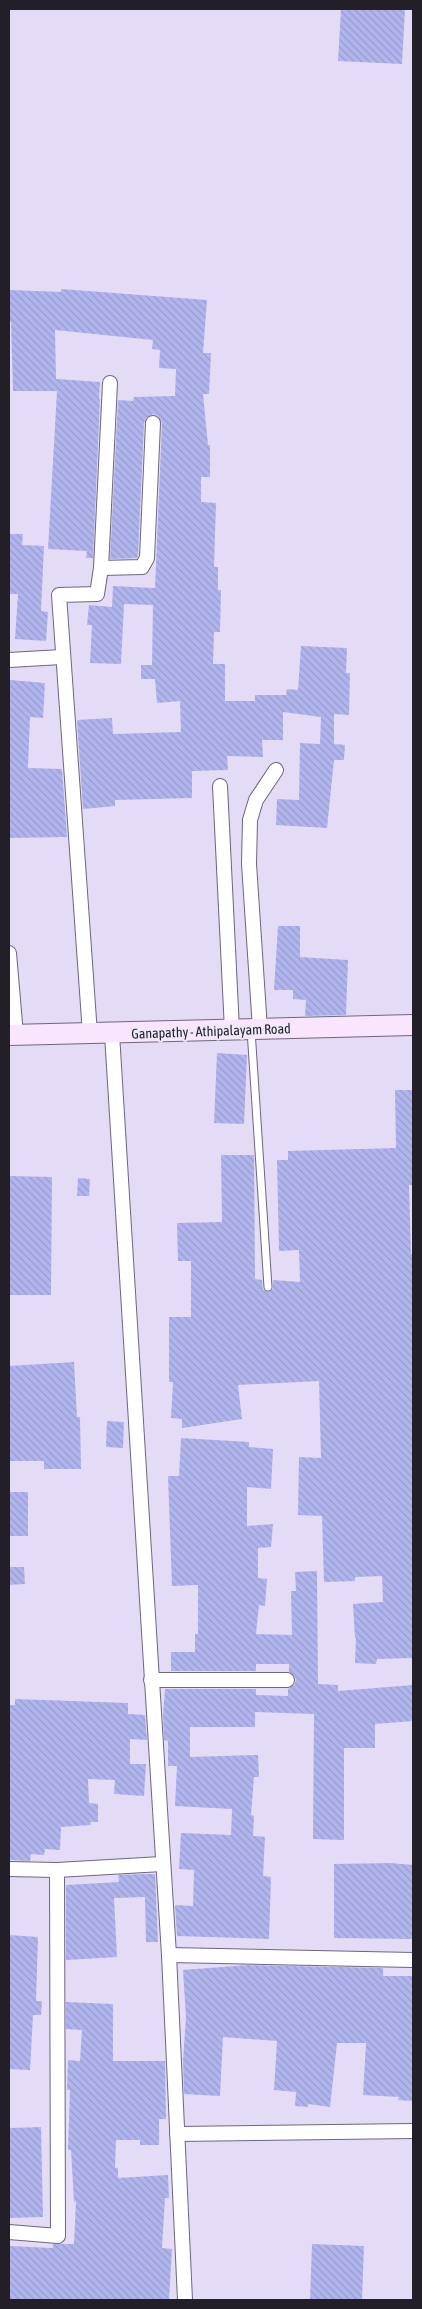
<svg xmlns="http://www.w3.org/2000/svg" width="422" height="2309" viewBox="0 0 422 2309" font-family="'Asap Condensed',sans-serif">
	<style>
		.building { fill: url(#building-back-hatch) }
		.lines { fill: none; stroke-linecap: round; stroke-linejoin: round }
		.lane-casing { stroke: #6e657e; stroke-width: 9 }
		.street-casing { stroke: #6e657e; stroke-width: 16 }
		.secondary-casing { stroke: #6e657e; stroke-width: 22 }
		.lane { stroke: #fff; stroke-width: 7 }
		.street { stroke: #fff; stroke-width: 14 }
		.secondary { stroke: #f9e6fe; stroke-width: 20 }
		.labels { text-anchor: middle; stroke-width: 4; stroke-linejoin: round; paint-order: stroke }
		.street-label { font-size: 14px; fill: #221f29; stroke: #f0eafb }
	</style>
	<defs>
		<pattern id="building-back-hatch" width="6" height="6" patternUnits="userSpaceOnUse" patternTransform="scale(1.25)"><rect width="6" height="6" fill="#b1b5ee"/><path d="M-1 5l2 2M0 0l6 6M5-1l2 2" fill="none" stroke="#989bcc"/></pattern>
	</defs>
	<rect width="100%" height="100%" fill="#e4dbf7"/>
	<g class="building">
		<polygon points="341,9 405,9 402,64 338,61"/>
		<polygon points="61,289 207,300 203,353 211,353 209,394 203,394 208,445 210,445 210,477 201,477 201,502 216,503 214,567 218,567 218,590 221,590 220,632 214,632 213,664 225,664 225,701 255,701 255,695 286,695 287,689 298,690 301,646 347,648 346,673 350,673 349,715 334,714 334,744 345,745 344,760 334,760 327,828 276,825 277,799 299,800 300,743 320,744 321,717 283,712 283,740 262,740 263,757 227,756 228,770 192,771 192,798 115,800 115,806 83,809 77,720 112,718 113,734 181,732 180,701 157,703 155,679 141,679 141,665 152,665 153,605 124,604 121,664 90,663 92,625 87,625 89,605 112,607 113,586 155,588 162,423 158,416 153,414 146,418 144,423 138,556 137,558 110,559 118,400 133,401 134,397 175,396 176,369 159,368 160,350 152,349 153,340 55,330 56,379 100,382 99,399 100,399 93,558 86,558 87,551 48,549 57,391 13,391 11,322 9,322 10,290 61,292"/>
		<polygon points="9,534 23,534 22,545 44,546 41,611 48,612 46,641 15,639 18,594 9,594"/>
		<polygon points="10,680 45,683 43,718 30,717 28,768 62,769 67,837 9,838"/>
		<polygon points="278,926 300,926 300,957 348,960 346,1015 305,1016 306,1000 293,999 293,990 274,990"/>
		<polygon points="217,1053 247,1055 244,1124 214,1123"/>
		<polygon points="395,1090 413,1090 413,1185 409,1185 411,1254 413,1254 413,1658 377,1659 376,1664 355,1663 356,1638 355,1638 353,1604 383,1602 382,1576 355,1577 355,1581 324,1582 322,1516 298,1515 299,1457 321,1458 319,1381 238,1385 242,1419 182,1428 182,1419 171,1418 173,1382 169,1382 169,1317 191,1317 191,1261 178,1261 177,1223 222,1222 221,1155 254,1155 255,1279 262,1280 263,1290 268,1292 273,1289 273,1280 300,1282 299,1250 279,1251 277,1160 288,1160 288,1151 396,1148"/>
		<polygon points="9,1176 52,1177 51,1295 9,1295"/>
		<polygon points="78,1178 90,1179 89,1196 77,1196"/>
		<polygon points="74,1362 77,1417 80,1417 81,1469 44,1469 44,1461 9,1461 9,1366"/>
		<polygon points="107,1421 124,1422 123,1448 106,1447"/>
		<polygon points="181,1438 249,1442 249,1447 273,1449 271,1489 247,1487 247,1526 273,1524 271,1547 258,1548 258,1578 267,1579 265,1606 259,1605 256,1634 292,1635 291,1591 296,1591 295,1572 317,1571 318,1684 338,1685 338,1691 413,1685 413,1721 375,1724 375,1748 344,1748 344,1840 313,1839 314,1714 255,1712 255,1727 190,1727 190,1757 258,1755 259,1777 254,1777 251,1815 254,1816 253,1836 265,1837 263,1876 271,1877 269,1939 177,1936 175,1905 193,1906 194,1870 179,1869 181,1833 231,1835 232,1809 175,1806 177,1766 168,1766 168,1741 164,1740 163,1715 165,1689 256,1689 256,1695 288,1696 288,1689 294,1685 296,1680 294,1675 289,1672 289,1664 256,1664 256,1671 171,1671 171,1652 195,1652 195,1634 198,1634 198,1585 172,1586 168,1476 179,1476"/>
		<rect x="9" y="1492" width="19" height="44"/>
		<polygon points="9,1567 24,1567 25,1584 9,1585"/>
		<polygon points="15,1699 128,1703 128,1714 145,1715 147,1740 130,1739 130,1764 146,1764 144,1796 114,1794 115,1780 88,1779 89,1803 98,1804 98,1822 90,1822 91,1825 61,1827 60,1850 45,1849 44,1855 31,1854 30,1861 9,1860 9,1705 15,1705"/>
		<polygon points="391,1863 413,1865 413,1939 334,1938 334,1864"/>
		<polygon points="148,1874 155,1874 158,1942 146,1942 145,1897 114,1898 117,1957 66,1960 66,1885 119,1882 118,1875"/>
		<polygon points="9,1935 38,1937 36,2001 42,2001 41,2015 33,2015 30,2070 9,2069"/>
		<polygon points="248,1965 383,1968 383,1976 413,1976 413,2101 398,2100 399,2097 363,2095 366,2043 337,2043 330,2107 308,2104 308,2107 295,2106 296,2092 274,2090 277,2041 223,2037 220,2096 184,2094 183,2061 186,2017 183,1970"/>
		<polygon points="66,2002 113,2004 113,2061 165,2061 166,2119 159,2119 159,2145 140,2145 140,2140 116,2140 115,2168 118,2168 118,2178 168,2175 169,2198 165,2198 162,2248 172,2249 169,2300 9,2300 9,2246 53,2248 53,2244 74,2244 76,2201 74,2202 71,2150 68,2150 70,2090 67,2090 68,2060 80,2061 82,2030 66,2029"/>
		<polygon points="41,2127 43,2217 9,2218 9,2128"/>
		<polygon points="312,2244 364,2246 362,2300 310,2300"/>
	</g>
	<g class="lines">
		<defs>
			<polyline id="lane" points="251,1030 268,1287"/>
			<g id="street">
				<polyline points="101,568 142,567 147,558 153,423"/>
				<polyline points="9,660 62,657"/>
				<polyline points="220,786 232,1030"/>
				<polyline points="9,953 16,1035"/>
				<polyline points="260,1029 249,864 250,820 256,800 276,770"/>
				<polyline points="90,1034 59,595 97,594 101,568 110,383"/>
				<polyline points="112,1034 169,1955 185,2300"/>
				<polyline points="151,1680 287,1680"/>
				<polyline points="9,1869 57,1870 162,1864"/>
				<polyline points="169,1955 413,1960"/>
				<polyline points="177,2134 413,2131"/>
				<polyline points="9,2232 58,2236 57,1870"/>
			</g>
			<polyline id="secondary" points="9,1035 413,1025"/>
		</defs>
		<use href="#lane" class="lane-casing"/>
		<use href="#street" class="street-casing"/>
		<use href="#secondary" class="secondary-casing"/>
		<use href="#lane" class="lane"/>
		<use href="#street" class="street"/>
		<use href="#secondary" class="secondary"/>
	</g>
	<g class="labels">
		<g class="street-label">
			<text transform="translate(211 1031) rotate(-2)" y="5">Ganapathy - Athipalayam Road</text>
		</g>
	</g>
	<rect width="422" height="2309" fill="none" stroke="#221f29" stroke-width="20"/>
</svg>
